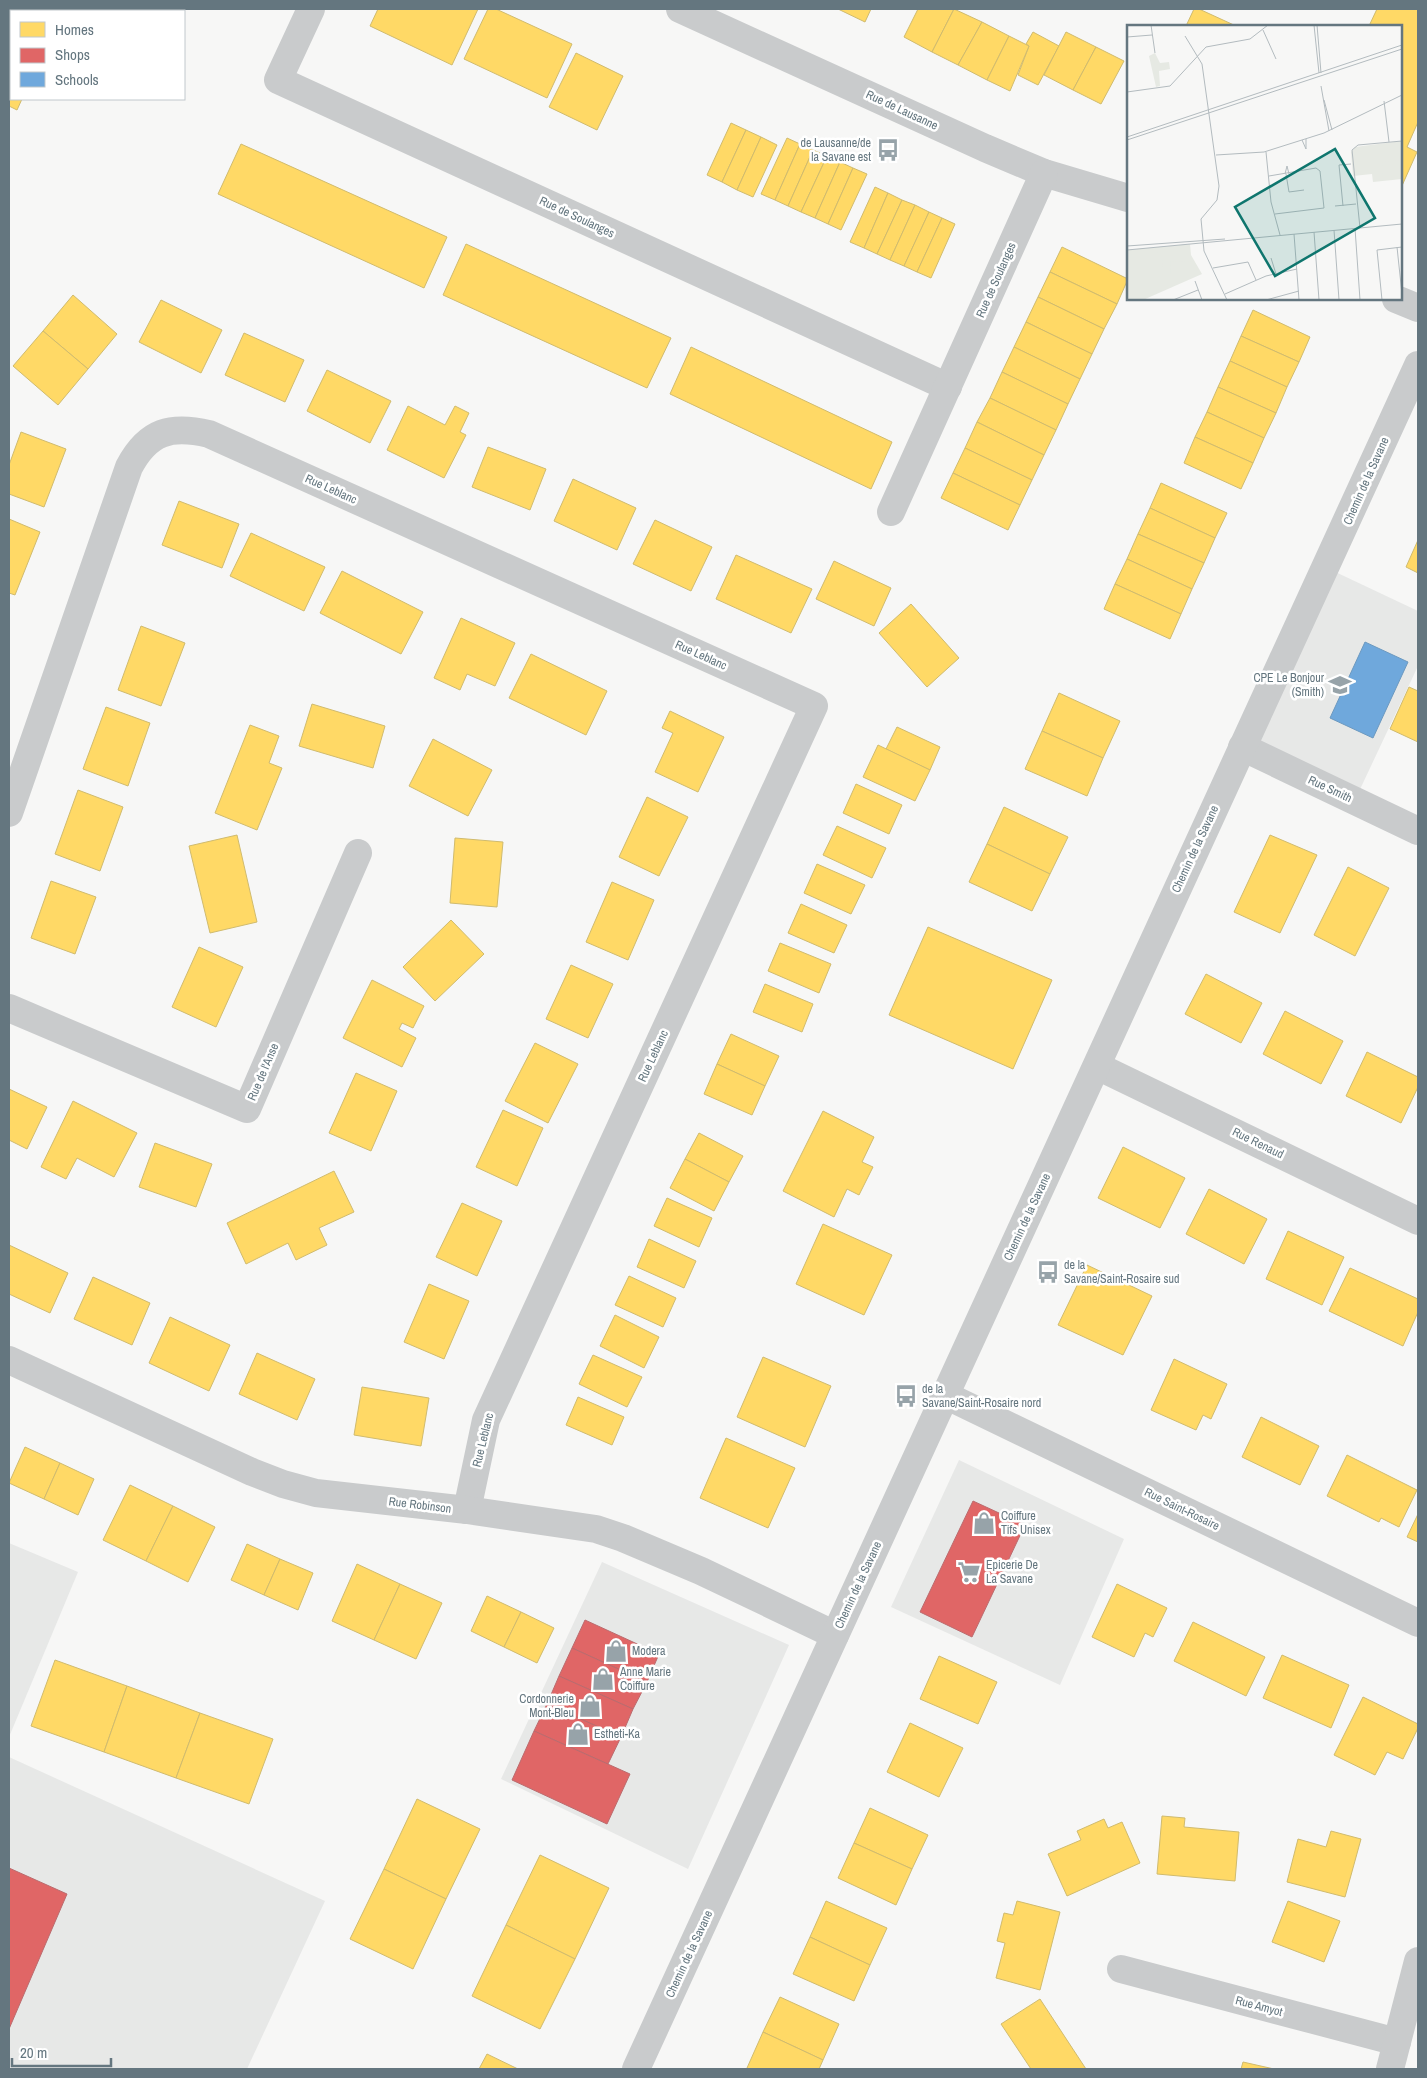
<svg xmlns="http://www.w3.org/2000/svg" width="1427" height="2078" viewBox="0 0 1427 2078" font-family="'Archivo Narrow',sans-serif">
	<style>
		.built { fill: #e7e8e7 }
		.homes { fill: #ffd966; stroke: #d0bb6e }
		.shops { fill: #e06666; stroke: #bb6b6e }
		.schools { fill: #6fa8dc; stroke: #6c99c0 }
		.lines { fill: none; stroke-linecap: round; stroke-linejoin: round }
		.minor { stroke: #c9cbcc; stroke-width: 28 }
		.labels { text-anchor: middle; stroke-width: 5; stroke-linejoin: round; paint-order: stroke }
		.street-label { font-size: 12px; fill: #64767f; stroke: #fff }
		.poi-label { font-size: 12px; fill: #64767f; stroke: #fff; text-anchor: start }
		.inset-road { fill: none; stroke: #b3bbbf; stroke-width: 1 }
		.view { fill: #0f766e; fill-opacity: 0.15; stroke: #0f766e; stroke-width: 2.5 }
		.inset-edge { fill: none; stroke: #64767f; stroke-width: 2.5 }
	</style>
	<rect width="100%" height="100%" fill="#f7f7f6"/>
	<g class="built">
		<polygon points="1327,568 1418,611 1418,666 1355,800 1242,747"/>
		<polygon points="959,1460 1124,1539 1060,1685 891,1607"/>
		<polygon points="9,1543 78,1572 9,1737"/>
		<polygon points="602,1562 789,1645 688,1869 501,1779"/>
		<polygon points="9,1757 325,1901 247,2069 9,2069"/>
	</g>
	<g class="homes">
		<polygon points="9,9 65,9 64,11 11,11 11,99 22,99 17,110 9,106"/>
		<polygon points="378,9 478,9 452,65 370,26"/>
		<polygon points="488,9 496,9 572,44 547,98 464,59"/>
		<polygon points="838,9 871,9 865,22"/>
		<polygon points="918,9 954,9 932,52 904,37"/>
		<polygon points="954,9 982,22 958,65 932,52"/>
		<polygon points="1194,9 1199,9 1236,26 1186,26"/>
		<polygon points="1377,9 1418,9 1418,122 1407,147 1417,152 1401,188 1401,26 1369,26"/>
		<polygon points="982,22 1009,36 987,80 958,65"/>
		<polygon points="1033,32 1059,46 1038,85 1018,75 1029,46 1026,44"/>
		<polygon points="1066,32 1096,47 1073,90 1044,75"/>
		<polygon points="1009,36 1029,46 1010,91 987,80"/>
		<polygon points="1096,47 1124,61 1101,104 1073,90"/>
		<polygon points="576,53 623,76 597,130 549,107"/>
		<polygon points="731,123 746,130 722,182 707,175"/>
		<polygon points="746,130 761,137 737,190 722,182"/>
		<polygon points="761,137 777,145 753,197 737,190"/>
		<polygon points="787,138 800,144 775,200 761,194"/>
		<polygon points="241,144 447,237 424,288 218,194"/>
		<polygon points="800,144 813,150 788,206 775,200"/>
		<polygon points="813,150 827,156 801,212 788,206"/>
		<polygon points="827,156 840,162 815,218 801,212"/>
		<polygon points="840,162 853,168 828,224 815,218"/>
		<polygon points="853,168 867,174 841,230 828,224"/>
		<polygon points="875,187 888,193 864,248 850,242"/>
		<polygon points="888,193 902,200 877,254 864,248"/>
		<polygon points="902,200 915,205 890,260 877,254"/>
		<polygon points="915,205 929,212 904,266 890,260"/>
		<polygon points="929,212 942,218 917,272 904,266"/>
		<polygon points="942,218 955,224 931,278 917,272"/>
		<polygon points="466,244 671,338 647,388 443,295"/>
		<polygon points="1062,247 1128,279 1117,304 1050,272"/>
		<polygon points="1050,272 1117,304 1104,329 1038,297"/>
		<polygon points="73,295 117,334 88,369 43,331"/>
		<polygon points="1038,297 1104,329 1092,354 1026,322"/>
		<polygon points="161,300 222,330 201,373 139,342"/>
		<polygon points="1253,310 1310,337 1299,362 1241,336"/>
		<polygon points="1026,322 1092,354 1080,379 1014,347"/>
		<polygon points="43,331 88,369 58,405 13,366"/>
		<polygon points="244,333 304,360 285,402 225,375"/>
		<polygon points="1241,336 1299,362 1287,387 1230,361"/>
		<polygon points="691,347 892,442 871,489 670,394"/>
		<polygon points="1014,347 1080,379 1068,404 1002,372"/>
		<polygon points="1230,361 1287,387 1276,413 1218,387"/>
		<polygon points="327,370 391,401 370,443 307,411"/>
		<polygon points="1002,372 1068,404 1056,430 990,398"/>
		<polygon points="1218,387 1276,413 1264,438 1207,412"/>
		<polygon points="990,398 1056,430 1044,455 977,422"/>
		<polygon points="408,406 445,425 455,406 469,413 460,432 466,435 444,478 387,450"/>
		<polygon points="1207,412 1264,438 1253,463 1195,437"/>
		<polygon points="977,422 1044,455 1032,480 965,448"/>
		<polygon points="21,432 66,449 44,507 9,494 9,465"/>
		<polygon points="1195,437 1253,463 1241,489 1184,463"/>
		<polygon points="488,447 546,469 530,510 472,487"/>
		<polygon points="965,448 1032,480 1020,505 953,473"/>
		<polygon points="953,473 1020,505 1008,530 941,498"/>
		<polygon points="573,479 636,508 617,550 554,521"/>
		<polygon points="1161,483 1227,513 1215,538 1150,508"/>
		<polygon points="179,501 239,524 222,568 162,545"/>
		<polygon points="1150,508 1215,538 1204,563 1138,534"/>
		<polygon points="9,519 40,532 15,595 9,593"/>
		<polygon points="655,520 712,547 691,591 633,564"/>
		<polygon points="251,533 325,567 304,611 230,576"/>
		<polygon points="1138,534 1204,563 1192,589 1127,559"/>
		<polygon points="1418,540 1418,573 1406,567"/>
		<polygon points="736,555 812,589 791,633 716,599"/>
		<polygon points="1127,559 1192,589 1181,614 1115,584"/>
		<polygon points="834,561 891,588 874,626 816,599"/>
		<polygon points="342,571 423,612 401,654 320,613"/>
		<polygon points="1115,584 1181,614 1170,639 1104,609"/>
		<polygon points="911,604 959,658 927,687 879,633"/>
		<polygon points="461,618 515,643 495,686 467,674 460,690 434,678"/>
		<polygon points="141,626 185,643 161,706 118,690"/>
		<polygon points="531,654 607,691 586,735 509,698"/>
		<polygon points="1409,687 1418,691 1418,742 1390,729"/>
		<polygon points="1059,693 1120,721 1103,758 1042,731"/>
		<polygon points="312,704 385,726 373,768 299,746"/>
		<polygon points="106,707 150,723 128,786 83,769"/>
		<polygon points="670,711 724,737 698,792 655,772 673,733 662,728"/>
		<polygon points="250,725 279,736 269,763 282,768 257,830 215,813"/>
		<polygon points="897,727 940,747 930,770 886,749"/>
		<polygon points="1042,731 1103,758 1087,796 1025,769"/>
		<polygon points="433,739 492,770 468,816 409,786"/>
		<polygon points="878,745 930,770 915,801 863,777"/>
		<polygon points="856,784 902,805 889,834 843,813"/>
		<polygon points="78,790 123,807 100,871 55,854"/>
		<polygon points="647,797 688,817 659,876 619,857"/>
		<polygon points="1004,807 1068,837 1050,874 987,844"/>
		<polygon points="837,826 886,848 872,878 823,855"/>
		<polygon points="237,835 257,922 210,933 189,846"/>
		<polygon points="1270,835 1317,855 1280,933 1234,912"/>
		<polygon points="455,838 503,842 497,907 450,903"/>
		<polygon points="987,844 1050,874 1032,911 969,882"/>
		<polygon points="817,864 865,885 851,914 804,893"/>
		<polygon points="1348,867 1389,888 1355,956 1314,935"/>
		<polygon points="51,881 96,897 75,954 31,938"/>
		<polygon points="612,882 654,900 628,960 586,942"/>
		<polygon points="801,904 847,925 834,953 788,933"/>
		<polygon points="451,920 484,954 435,1001 403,967"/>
		<polygon points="928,927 1052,980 1013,1069 889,1015"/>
		<polygon points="780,943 831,964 819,993 768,971"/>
		<polygon points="199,947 243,967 216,1027 172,1007"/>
		<polygon points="571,965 613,984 588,1038 546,1019"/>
		<polygon points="1206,974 1262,1003 1241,1043 1185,1014"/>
		<polygon points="372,980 424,1006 413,1028 402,1023 399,1029 416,1038 402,1067 343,1038"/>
		<polygon points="765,984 813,1004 802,1032 753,1012"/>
		<polygon points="1285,1011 1343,1041 1321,1084 1263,1054"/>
		<polygon points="731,1034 779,1056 765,1086 717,1064"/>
		<polygon points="535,1043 578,1064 548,1123 505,1101"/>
		<polygon points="1367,1052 1418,1077 1418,1087 1401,1123 1346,1096"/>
		<polygon points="717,1064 765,1086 752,1115 704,1094"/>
		<polygon points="356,1073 397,1091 371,1151 329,1133"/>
		<polygon points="9,1089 47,1107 27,1149 9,1140"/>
		<polygon points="73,1101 137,1133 114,1177 77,1158 66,1179 41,1167"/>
		<polygon points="503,1110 543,1128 517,1186 476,1167"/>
		<polygon points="823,1111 874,1137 862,1162 873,1167 859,1195 847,1189 834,1217 783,1191"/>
		<polygon points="699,1133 743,1156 729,1182 685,1159"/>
		<polygon points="155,1143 212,1164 196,1207 139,1187"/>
		<polygon points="1123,1147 1185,1178 1160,1228 1098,1198"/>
		<polygon points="685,1159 729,1182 714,1211 670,1188"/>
		<polygon points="334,1171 354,1212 319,1228 327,1245 296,1260 288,1243 246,1264 227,1223"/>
		<polygon points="1209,1189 1267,1219 1244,1264 1186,1234"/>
		<polygon points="667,1198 712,1218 699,1247 654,1226"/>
		<polygon points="462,1203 502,1221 477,1276 436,1257"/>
		<polygon points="823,1224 892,1255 864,1315 796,1284"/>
		<polygon points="1288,1231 1344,1257 1322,1305 1266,1279"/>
		<polygon points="649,1239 696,1261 684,1288 637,1267"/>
		<polygon points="9,1245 68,1273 50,1313 9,1294"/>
		<polygon points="1087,1265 1152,1296 1123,1355 1058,1325"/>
		<polygon points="1350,1268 1418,1299 1418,1312 1403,1346 1329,1311"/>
		<polygon points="629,1276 676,1298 663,1327 615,1305"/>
		<polygon points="93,1277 150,1303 132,1345 74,1319"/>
		<polygon points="429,1284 469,1301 444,1359 404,1342"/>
		<polygon points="615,1315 659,1337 644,1368 600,1346"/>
		<polygon points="170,1317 230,1345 209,1391 149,1363"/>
		<polygon points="257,1353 315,1379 297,1420 239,1394"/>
		<polygon points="593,1355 642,1377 627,1407 579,1384"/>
		<polygon points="763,1357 831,1386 805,1447 737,1417"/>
		<polygon points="1174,1359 1227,1384 1211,1419 1203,1415 1196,1430 1151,1410"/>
		<polygon points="362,1387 429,1398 421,1446 354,1435"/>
		<polygon points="578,1397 624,1417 612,1445 566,1425"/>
		<polygon points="1261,1417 1319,1446 1300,1485 1242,1457"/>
		<polygon points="726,1438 795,1468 768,1528 700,1498"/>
		<polygon points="25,1447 60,1463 44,1499 9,1483"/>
		<polygon points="1347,1455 1417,1490 1399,1527 1381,1518 1379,1522 1327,1496"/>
		<polygon points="60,1463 94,1479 78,1515 44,1499"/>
		<polygon points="130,1485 173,1506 146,1561 103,1540"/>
		<polygon points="173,1506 215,1527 188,1582 146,1561"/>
		<polygon points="1418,1514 1418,1542 1407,1537"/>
		<polygon points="247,1544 280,1559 264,1595 231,1580"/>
		<polygon points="280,1559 313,1573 298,1610 264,1595"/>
		<polygon points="357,1564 400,1584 374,1640 332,1621"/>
		<polygon points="400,1584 442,1603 416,1659 374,1640"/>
		<polygon points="1117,1584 1167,1608 1153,1637 1145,1633 1134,1657 1092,1637"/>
		<polygon points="487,1596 521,1612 504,1647 471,1631"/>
		<polygon points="521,1612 554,1628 537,1663 504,1647"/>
		<polygon points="1193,1622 1265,1657 1246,1696 1174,1661"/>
		<polygon points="1282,1655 1349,1685 1331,1728 1263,1698"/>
		<polygon points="939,1656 997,1682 978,1724 920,1699"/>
		<polygon points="55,1660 127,1686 104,1752 31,1726"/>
		<polygon points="127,1686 200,1713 176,1778 104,1752"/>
		<polygon points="1363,1697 1418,1724 1418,1728 1403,1759 1387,1752 1375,1775 1334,1755"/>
		<polygon points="200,1713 273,1739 249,1804 176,1778"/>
		<polygon points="910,1723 963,1748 939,1797 887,1772"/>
		<polygon points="417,1799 480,1829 446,1899 384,1869"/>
		<polygon points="870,1808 928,1835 912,1869 854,1843"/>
		<polygon points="1162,1816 1185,1818 1184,1827 1239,1832 1235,1881 1157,1874"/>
		<polygon points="1104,1819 1108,1828 1122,1822 1140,1863 1067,1896 1048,1854 1081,1840 1077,1831"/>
		<polygon points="1331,1831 1361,1839 1345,1897 1287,1882 1298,1839 1326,1847"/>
		<polygon points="854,1843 912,1869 896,1905 838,1878"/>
		<polygon points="540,1855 609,1888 575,1959 506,1925"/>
		<polygon points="384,1869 446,1899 413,1969 350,1939"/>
		<polygon points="826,1901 887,1928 870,1965 810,1937"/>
		<polygon points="1017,1901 1060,1912 1040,1990 996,1978 1005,1943 997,1941 1004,1913 1013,1915"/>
		<polygon points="1288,1901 1340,1921 1324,1962 1272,1942"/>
		<polygon points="506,1925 575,1959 540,2029 472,1996"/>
		<polygon points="810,1937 870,1965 854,2001 793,1974"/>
		<polygon points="780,1997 839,2024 823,2060 763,2032"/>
		<polygon points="1040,1999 1086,2069 1031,2069 1001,2024"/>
		<polygon points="763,2032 823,2060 819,2069 750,2069 747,2068"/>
		<polygon points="487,2054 518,2069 479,2069"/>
		<polygon points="1243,2062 1274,2069 1241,2069"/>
	</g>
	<g class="shops">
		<polygon points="973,1501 1025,1525 972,1637 920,1612"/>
		<polygon points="585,1620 659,1654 647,1682 572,1648"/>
		<polygon points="572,1648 647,1682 633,1709 559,1676"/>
		<polygon points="559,1676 633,1709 621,1737 547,1704"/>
		<polygon points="547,1704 621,1737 608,1764 534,1731"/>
		<polygon points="534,1731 630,1774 607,1824 512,1780"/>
		<polygon points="9,1868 67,1894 9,2029"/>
	</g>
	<polygon class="schools" points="1365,642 1408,662 1373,738 1330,718"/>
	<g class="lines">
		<g class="minor">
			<polyline points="311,9 278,80 948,387"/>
			<polyline points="680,9 985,148 1044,173 1128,198"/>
			<polyline points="1396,299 1418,308"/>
			<polyline points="891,512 1044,173"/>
			<polyline points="1242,747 1418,831"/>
			<path d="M 9,813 L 129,467 C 148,431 171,425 209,434 L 814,706 L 486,1420 L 467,1510"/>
			<polyline points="9,1008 247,1109 358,853"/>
			<polyline points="1097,1066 1418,1221"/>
			<polyline points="9,1360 252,1472 283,1484 316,1493 467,1510 596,1529 623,1538 701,1571 835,1635"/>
			<polyline points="945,1395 1418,1623"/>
			<polyline points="1121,1969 1397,2042"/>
			<polyline points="636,2069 1418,365"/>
			<polyline points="1390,2069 1418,1961"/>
		</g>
	</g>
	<defs>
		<symbol id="bus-bare" viewBox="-9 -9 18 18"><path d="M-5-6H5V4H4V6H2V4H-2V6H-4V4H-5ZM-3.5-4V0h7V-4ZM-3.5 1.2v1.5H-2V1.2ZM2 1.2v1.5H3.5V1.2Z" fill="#97a3a9" stroke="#fff" stroke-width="2.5" paint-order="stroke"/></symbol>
		<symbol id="school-bare" viewBox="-9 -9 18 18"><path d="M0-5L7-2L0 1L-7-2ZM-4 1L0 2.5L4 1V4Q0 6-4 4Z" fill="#97a3a9" stroke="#fff" stroke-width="2.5" paint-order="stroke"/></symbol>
		<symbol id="shop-bare" viewBox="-9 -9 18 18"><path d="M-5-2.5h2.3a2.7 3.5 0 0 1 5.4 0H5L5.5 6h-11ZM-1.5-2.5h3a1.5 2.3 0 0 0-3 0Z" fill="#97a3a9" stroke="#fff" stroke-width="2.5" paint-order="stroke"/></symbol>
		<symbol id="supermarket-bare" viewBox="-9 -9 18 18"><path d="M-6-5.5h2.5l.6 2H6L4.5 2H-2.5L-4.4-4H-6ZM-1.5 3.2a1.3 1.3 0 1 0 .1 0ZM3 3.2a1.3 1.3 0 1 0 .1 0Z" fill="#97a3a9" stroke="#fff" stroke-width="2.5" paint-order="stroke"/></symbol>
	</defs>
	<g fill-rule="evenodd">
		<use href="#bus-bare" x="872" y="134" width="32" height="32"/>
		<use href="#school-bare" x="1324" y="669" width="32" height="32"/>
		<use href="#bus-bare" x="1032" y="1256" width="32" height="32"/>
		<use href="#bus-bare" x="890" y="1380" width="32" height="32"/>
		<use href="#shop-bare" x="968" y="1507" width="32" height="32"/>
		<use href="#supermarket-bare" x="953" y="1556" width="32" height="32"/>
		<use href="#shop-bare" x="600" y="1635" width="32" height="32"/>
		<use href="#shop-bare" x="587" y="1663" width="32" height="32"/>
		<use href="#shop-bare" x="574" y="1690" width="32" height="32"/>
		<use href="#shop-bare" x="562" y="1718" width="32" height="32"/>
	</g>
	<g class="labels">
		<g class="street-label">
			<text transform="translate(902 110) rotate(25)" y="4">Rue de Lausanne</text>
			<text transform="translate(577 217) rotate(25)" y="4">Rue de Soulanges</text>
			<text transform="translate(996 280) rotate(-66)" y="4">Rue de Soulanges</text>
			<text transform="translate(1366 481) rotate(-66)" y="4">Chemin de la Savane</text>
			<text transform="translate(331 489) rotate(24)" y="4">Rue Leblanc</text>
			<text transform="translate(701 655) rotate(24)" y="4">Rue Leblanc</text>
			<text transform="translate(1330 789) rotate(25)" y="4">Rue Smith</text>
			<text transform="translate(1195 849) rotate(-65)" y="4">Chemin de la Savane</text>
			<text transform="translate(653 1056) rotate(-65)" y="4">Rue Leblanc</text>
			<text transform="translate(263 1072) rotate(-67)" y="4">Rue de l'Anse</text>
			<text transform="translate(1258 1143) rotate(26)" y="4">Rue Renaud</text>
			<text transform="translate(1027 1217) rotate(-65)" y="4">Chemin de la Savane</text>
			<text transform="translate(483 1440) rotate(-76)" y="4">Rue Leblanc</text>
			<text transform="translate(420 1505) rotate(7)" y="4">Rue Robinson</text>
			<text transform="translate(1182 1509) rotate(26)" y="4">Rue Saint-Rosaire</text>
			<text transform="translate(858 1585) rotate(-65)" y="4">Chemin de la Savane</text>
			<text transform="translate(689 1954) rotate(-65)" y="4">Chemin de la Savane</text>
			<text transform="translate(1259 2006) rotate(15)" y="4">Rue Amyot</text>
		</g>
		<g class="poi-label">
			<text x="871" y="147" text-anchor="end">de Lausanne/de<tspan x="871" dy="14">la Savane est</tspan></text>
			<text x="1324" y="682" text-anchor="end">CPE Le Bonjour<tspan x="1324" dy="14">(Smith)</tspan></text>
			<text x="1064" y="1269">de la<tspan x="1064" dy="14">Savane/Saint-Rosaire sud</tspan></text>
			<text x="922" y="1393">de la<tspan x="922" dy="14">Savane/Saint-Rosaire nord</tspan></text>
			<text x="1001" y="1520">Coiffure<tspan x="1001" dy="14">Tifs Unisex</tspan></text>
			<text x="986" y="1569">Epicerie De<tspan x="986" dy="14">La Savane</tspan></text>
			<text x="632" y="1655">Modera</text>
			<text x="620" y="1676">Anne Marie<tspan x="620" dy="14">Coiffure</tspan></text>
			<text x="574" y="1703" text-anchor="end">Cordonnerie<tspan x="574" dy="14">Mont-Bleu</tspan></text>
			<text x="594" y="1738">Estheti-Ka</text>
		</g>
	</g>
	<g transform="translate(1127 25)">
		<rect width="275" height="275" fill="#f7f7f6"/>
		<path d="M 28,28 L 33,38 L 42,37 L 43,44 L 32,46 L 33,61 L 29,62 L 22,31 ZM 275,116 L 275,154 L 246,157 L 245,149 L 226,151 L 224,127 L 228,122 ZM 63,219 L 64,230 L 75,249 L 16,275 L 0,275 L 0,225 Z" fill="#e6e9e3"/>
		<path d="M 275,135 L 275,150 L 256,152 L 255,137 ZM 35,227 L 36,249 L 0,252 L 0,230 ZM 44,236 L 66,237 L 66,249 L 43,249 Z" fill="#e6e9e3"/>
		<path class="inset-road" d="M 24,0 L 28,28M 187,0 L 192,48M 190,0 L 194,48M 136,5 L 149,34M 58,11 L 75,39 L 92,161 L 90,175 L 74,194 L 77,226 L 100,275M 0,12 L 25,10M 194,61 L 202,106M 0,67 L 43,61 L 79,22 L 123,14 L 141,0M 197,75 L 205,105M 257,76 L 262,117M 0,112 L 275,20M 0,115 L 275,24M 175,115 L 179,124 L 179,114M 139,127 L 144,177 L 153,210M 89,130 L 137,127 L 197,108 L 275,70M 158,149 L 160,141 L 162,149M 159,149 L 162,167 L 177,165M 142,151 L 189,143 L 193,146 L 197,183 L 148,189M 208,181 L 229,179M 216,181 L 212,140 L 224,139M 228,203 L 233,275M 233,203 L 225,125 L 231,120 L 275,116M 207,205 L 212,275M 187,207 L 192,275M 167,209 L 172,275M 0,221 L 98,214M 270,222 L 275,269M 0,225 L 275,199M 144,233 L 149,249M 86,243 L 121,237 L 129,255M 68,256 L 75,275M 98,269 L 139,251 L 170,244M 46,275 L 71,265M 139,275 L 172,266M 255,275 L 250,225 L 275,222"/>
		<path class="view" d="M 208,124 L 248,193 L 148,251 L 108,182 Z"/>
		<rect width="275" height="275" class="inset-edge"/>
	</g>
	<rect width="1427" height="2078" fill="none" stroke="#64767f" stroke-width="20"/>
	<rect x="10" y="10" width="175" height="90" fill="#ffffff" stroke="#c1c8cc"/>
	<rect x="20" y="22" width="25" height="15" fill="#ffd966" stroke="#c1c8cc"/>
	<text x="55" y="35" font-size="15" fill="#64767f">Homes</text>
	<rect x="20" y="48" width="25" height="15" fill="#e06666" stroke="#c1c8cc"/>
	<text x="55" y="60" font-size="15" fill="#64767f">Shops</text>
	<rect x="20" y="72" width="25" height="15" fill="#6fa8dc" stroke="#c1c8cc"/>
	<text x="55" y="85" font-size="15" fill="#64767f">Schools</text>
	<path d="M12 2058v8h99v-8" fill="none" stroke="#64767f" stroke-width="2.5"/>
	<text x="20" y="2058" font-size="15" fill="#64767f" stroke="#ffffff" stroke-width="4" paint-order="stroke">20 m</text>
</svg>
